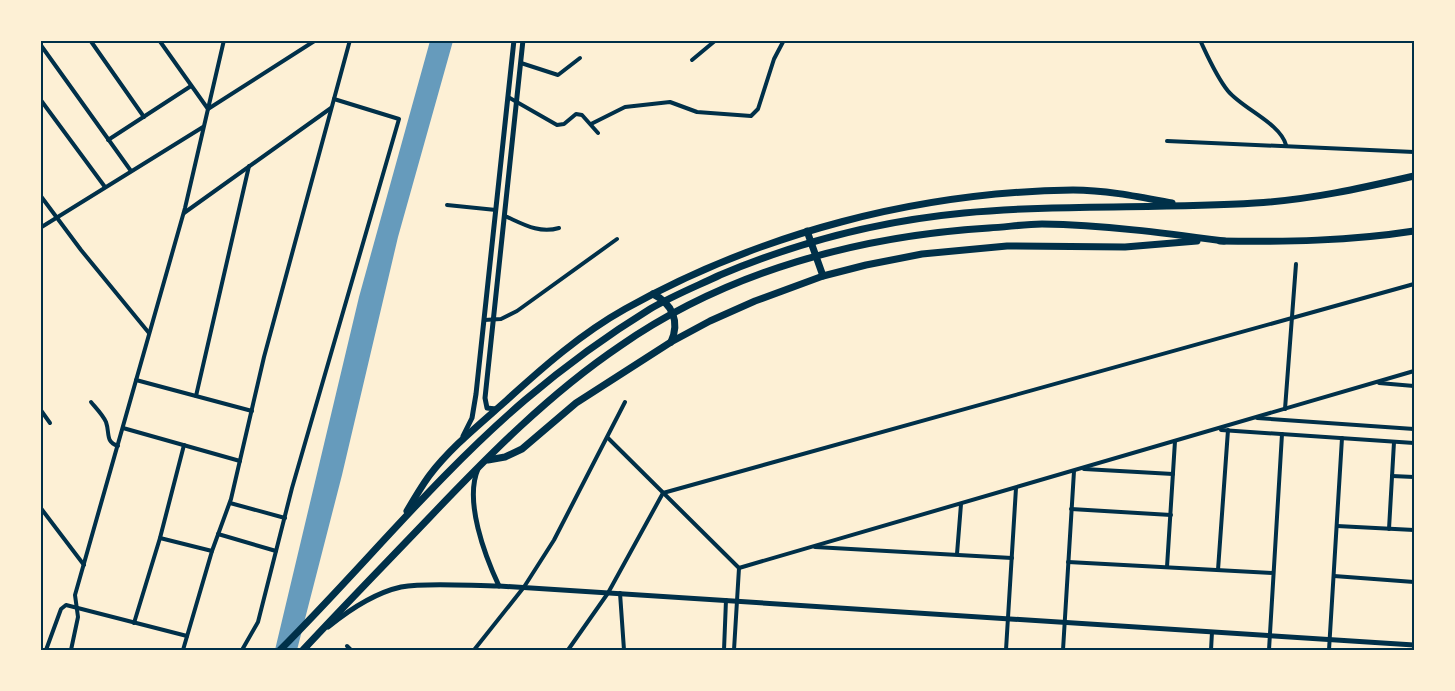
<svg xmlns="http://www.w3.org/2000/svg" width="1455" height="691" viewBox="0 0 1455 691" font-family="Overpass,sans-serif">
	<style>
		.water { fill: #669bbc }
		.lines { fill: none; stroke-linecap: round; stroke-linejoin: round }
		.minor { stroke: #003049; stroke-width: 4 }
		.tertiary { stroke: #003049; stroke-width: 5 }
		.trunk { stroke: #003049; stroke-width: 7 }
		.neatline { fill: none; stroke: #003049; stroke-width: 2 }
	</style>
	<rect width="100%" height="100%" fill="#fdf0d5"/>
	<polygon class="water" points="430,41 453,41 398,237 342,475 297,650 275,650 359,297"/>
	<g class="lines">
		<g class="minor">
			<polyline points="90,40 144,117"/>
			<polyline points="159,40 208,109 316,40"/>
			<path d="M 1200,40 C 1208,57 1216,76 1228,91 C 1243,109 1280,123 1286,145"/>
			<polyline points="40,44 131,171"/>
			<polyline points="692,60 716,40"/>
			<polyline points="521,63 558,75 580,58"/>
			<polyline points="508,97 557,125 564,124 576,114 582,115 598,133"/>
			<polyline points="40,99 105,187"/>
			<polyline points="591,124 625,107 670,102 697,112 751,116 758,109 774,59 784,40"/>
			<polyline points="108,140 191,86"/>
			<polyline points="1167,141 1414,152"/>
			<polyline points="40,195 81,250 149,333"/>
			<polyline points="447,205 496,210"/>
			<polyline points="184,213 331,108"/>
			<path d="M 505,216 C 523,224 539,234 559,228"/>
			<polyline points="40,228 203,127"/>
			<polyline points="484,320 501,319 517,311 617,239"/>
			<polyline points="136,380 252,411"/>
			<polyline points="1379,383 1414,386"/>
			<polyline points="196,396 249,166"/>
			<path d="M 91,402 C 96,408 103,415 106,422 C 110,433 105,442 118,446"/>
			<polyline points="40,409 50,423"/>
			<polyline points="1285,409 1296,264"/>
			<polyline points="1257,418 1414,429"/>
			<polyline points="123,428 240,461"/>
			<polyline points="1221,430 1414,443"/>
			<polyline points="608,438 739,568 734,650"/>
			<polyline points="1084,469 1173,474"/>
			<polyline points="1392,476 1414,477"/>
			<polyline points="230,503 285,518"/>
			<polyline points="40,507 84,565"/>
			<polyline points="1071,509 1171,515"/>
			<polyline points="1337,526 1414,530"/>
			<polyline points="1389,529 1394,442"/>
			<polyline points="218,534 276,551"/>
			<polyline points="160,538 212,551"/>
			<polyline points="815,547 1012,558"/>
			<polyline points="957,554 961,504"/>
			<polyline points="1068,562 1273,573"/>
			<polyline points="1167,567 1175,441"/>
			<polyline points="739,568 1414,371"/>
			<polyline points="1218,570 1228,430"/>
			<polyline points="1334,576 1414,582"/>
			<polyline points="620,593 624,650"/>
			<polyline points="134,623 160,538 184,445"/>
			<polyline points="347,646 351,650"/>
			<polyline points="46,650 61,609 66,605 187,636"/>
			<polyline points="71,650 78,617 75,595 185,208 224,40"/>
			<polyline points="183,650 212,551 231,499 264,357 350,40"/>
			<polyline points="242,650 258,622 292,488 399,119 334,99"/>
			<polyline points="474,650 524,587 554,540 625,402"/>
			<polyline points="568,650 608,593 663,493 1414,284"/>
			<polyline points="724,650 726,600"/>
			<polyline points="1006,650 1016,488"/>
			<polyline points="1063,650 1074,471"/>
			<polyline points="1211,650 1212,632"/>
			<polyline points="1269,650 1282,434"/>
			<polyline points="1329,650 1342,438"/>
		</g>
		<g class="tertiary">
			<polyline points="496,409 487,408 485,398 523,40"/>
			<polyline points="463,436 472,418 476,394 514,40"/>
			<path d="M 478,469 C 464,501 485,556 499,586"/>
			<path d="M 328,627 C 349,610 374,593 401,587 C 428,582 471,586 499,586 L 1414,645"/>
		</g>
		<g class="trunk">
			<polyline points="807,231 823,276"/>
			<path d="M 1220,241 C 1285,242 1350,241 1414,231"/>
			<path d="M 653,294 C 673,304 680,322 671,342"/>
			<polyline points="488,460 505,457 522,449 576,403 671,342 710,321 755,301 823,276 866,265 922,254 1007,246 1125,247 1197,241"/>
			<path d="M 407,511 C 414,499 421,487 429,476 C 450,448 480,424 507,400 C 543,367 582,333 625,309 C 761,233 918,192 1073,190 C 1106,190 1140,197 1172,203"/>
			<path d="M 280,650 C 362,568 436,476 525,400 C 564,367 606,336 650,309 C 672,296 697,286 720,275 C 798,242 879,221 964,213 C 1060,204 1158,209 1255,203 C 1309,200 1362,188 1414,176"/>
			<path d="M 303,650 C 344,606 387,562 429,518 C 488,456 549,394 620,346 C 728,271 859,236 989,228 C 1007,227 1025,224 1042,224 C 1104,225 1164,233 1224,241"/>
		</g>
	</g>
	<rect width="1455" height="691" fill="none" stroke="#fdf0d5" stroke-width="84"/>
	<rect x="42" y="42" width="1371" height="607" class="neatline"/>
</svg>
